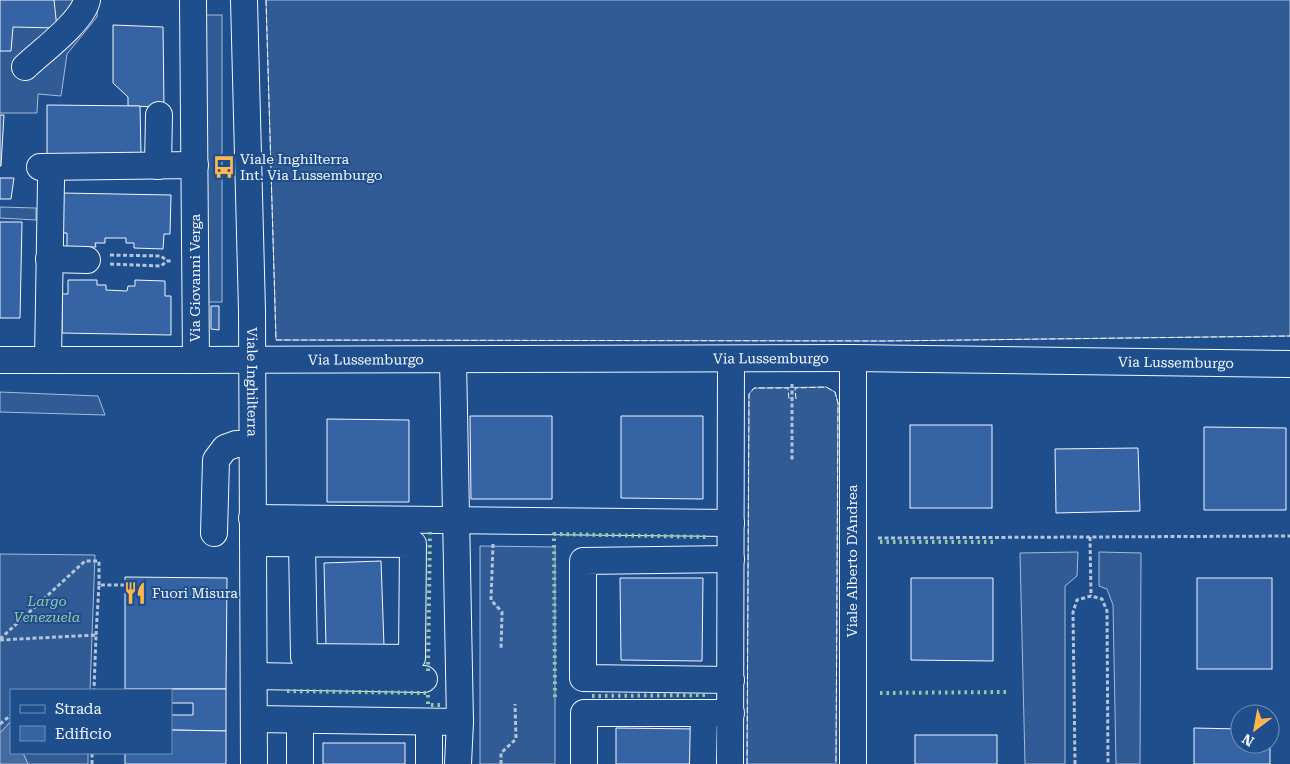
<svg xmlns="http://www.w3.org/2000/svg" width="1290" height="764" viewBox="0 0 1290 764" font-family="'Roboto Serif',serif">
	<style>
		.built { fill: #305b95; stroke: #a8bbd7 }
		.water { fill: #446ba0; stroke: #a8bbd7 }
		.building { fill: #3563a3; stroke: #f2f6ff }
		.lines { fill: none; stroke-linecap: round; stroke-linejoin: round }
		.minor-casing { stroke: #f2f6ff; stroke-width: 28 }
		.path { stroke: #b3c4dc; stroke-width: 3; stroke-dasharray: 4 2.5; stroke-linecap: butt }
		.minor { stroke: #1f4e8c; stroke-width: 26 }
		.hedge { stroke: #97c8a6; stroke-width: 4; stroke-dasharray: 2.5 4; stroke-linecap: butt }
		.fence { stroke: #f2f6ff; stroke-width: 1; stroke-dasharray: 6 2.5; stroke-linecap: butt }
		.labels { text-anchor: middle; stroke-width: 4; stroke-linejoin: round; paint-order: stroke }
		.poi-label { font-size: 14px; fill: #f2f6ff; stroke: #1f4e8c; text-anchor: start }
		.street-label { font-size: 14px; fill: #f2f6ff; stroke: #1f4e8c }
		.park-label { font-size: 14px; font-style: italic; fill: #97c8a6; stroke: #1f4e8c }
	</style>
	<rect width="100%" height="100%" fill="#1f4e8c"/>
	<g class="built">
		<polygon points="0,0 98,0 97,17 67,54 61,96 38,94 37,113 0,113"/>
		<polygon points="266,0 1290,0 1290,336 885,341 276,340"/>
		<rect x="199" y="15" width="23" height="287"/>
		<polygon points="0,207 36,208 36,220 0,218"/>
		<polygon points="826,387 835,392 838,403 836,764 747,764 749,394 754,388"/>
		<polygon points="0,392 98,396 105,415 0,412"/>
		<polygon points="480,546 555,547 555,764 480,764"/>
		<polygon points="1078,552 1077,576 1065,586 1065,764 1025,764 1020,553"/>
		<polygon points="1099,552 1141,553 1140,764 1116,764 1113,605 1107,589 1099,586"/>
		<polygon points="0,554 95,555 90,690 11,690 11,721 0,733"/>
		<polygon points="23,753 88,753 88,764 28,764"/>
	</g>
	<polygon class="water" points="11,721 11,753 23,753 28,764 0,764 0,733"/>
	<g class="building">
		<polygon points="0,0 54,0 57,28 13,27 11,51 0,51"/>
		<polygon points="113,25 163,27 164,107 128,106 128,97 113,83"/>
		<polygon points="47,105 140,106 141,154 47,154"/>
		<polygon points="0,115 4,115 1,166 0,166"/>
		<polygon points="0,178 14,178 11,199 0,199"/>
		<polygon points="62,193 171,195 170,234 164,234 163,249 134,248 134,243 126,243 126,238 105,238 105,243 95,243 96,247 67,247 67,233 61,233"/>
		<polygon points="0,222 22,222 20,318 0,318"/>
		<polygon points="68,280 97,280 97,285 106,285 106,290 127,291 128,286 135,286 135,280 165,281 165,296 171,296 171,335 62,333 62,294 68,294"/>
		<polygon points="211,306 219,306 219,330 211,329"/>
		<polygon points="470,416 552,416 552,499 471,499"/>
		<polygon points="621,416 703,416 703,499 621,498"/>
		<polygon points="327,419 409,420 409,502 327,502"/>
		<rect x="910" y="425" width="82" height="83"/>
		<polygon points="1204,427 1286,428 1286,510 1204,510"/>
		<polygon points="1138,448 1140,511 1056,513 1055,449"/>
		<polygon points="381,561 384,646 326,647 324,563"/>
		<polygon points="125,577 227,578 226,689 125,689"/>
		<polygon points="620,578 703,578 702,661 621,660"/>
		<polygon points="911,578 993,578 993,661 911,660"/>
		<rect x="1197" y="578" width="75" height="91"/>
		<polygon points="125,689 226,689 226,731 171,730 171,715 193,715 193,703 171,703 171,690 125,690"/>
		<polygon points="616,728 698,729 698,764 616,764"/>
		<polygon points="1194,728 1240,729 1240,744 1270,744 1270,764 1194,764"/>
		<polygon points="171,730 226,731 226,764 125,764 125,753 171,753"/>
		<rect x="915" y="735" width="82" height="29"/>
		<rect x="323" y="743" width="82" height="21"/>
	</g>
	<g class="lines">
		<defs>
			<g id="minor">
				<path id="s1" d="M 244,0 L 252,311 L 254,764"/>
				<path d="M 25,67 C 42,51 82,22 87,0"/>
				<polyline points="158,166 159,115"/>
				<polyline points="40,167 195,165"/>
				<polyline points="49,259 87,260"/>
				<polyline points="853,358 853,764"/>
				<polyline points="0,360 196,360 193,0"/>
				<polyline points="48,360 51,180"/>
				<path id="s2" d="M 196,360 L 853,358 L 1290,364"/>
				<polyline points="453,360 460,722 458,764"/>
				<polyline points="252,518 731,523"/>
				<polyline points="214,533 216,460 225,448 236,444 252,444"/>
				<polyline points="253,543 413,544 412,658 304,657 302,543"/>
				<polyline points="254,676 424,679"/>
				<polyline points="731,680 583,678 583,561 731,559"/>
				<polyline points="254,719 460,722"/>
				<polyline points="300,720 300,764"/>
				<polyline points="429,722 429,764"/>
				<polyline points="584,764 584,713 731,713"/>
				<polyline points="703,764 704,713"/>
				<polyline points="730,764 731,359"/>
			</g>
		</defs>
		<use href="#minor" class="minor-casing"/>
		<g class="path">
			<polyline points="110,255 161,256 167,261"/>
			<polyline points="110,264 161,266 167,261 172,261"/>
			<polyline points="792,384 792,462"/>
			<polyline points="1090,537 1091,596"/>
			<polyline points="878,538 1290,536"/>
			<polyline points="493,544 491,600 502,612 501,650"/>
			<polyline points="96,635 99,585 124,585"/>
			<polyline points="0,639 85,561 99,561 99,585"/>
			<polyline points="0,640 96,635 94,690"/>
			<polyline points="0,724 11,715"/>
			<polyline points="92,764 92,753"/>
			<polyline points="501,764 501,753 516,739 515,704"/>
			<polyline points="1075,764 1073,612 1077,600 1091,596 1102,599 1107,611 1108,764"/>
		</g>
		<use href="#minor" class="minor"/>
		<g class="hedge">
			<polyline points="880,542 993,542"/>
			<polyline points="428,671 430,529"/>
			<polyline points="287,691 428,693 428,705 441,705"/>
			<polyline points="880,693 1007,692"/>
			<polyline points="592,696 707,695"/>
			<polyline points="555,697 554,534 708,537"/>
		</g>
		<g class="fence">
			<polyline points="266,0 276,340 885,341 1290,336"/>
			<polyline points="796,399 795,388 826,387 835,392 838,403 836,764"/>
			<polyline points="747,764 749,394 754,388 788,388 789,399"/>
		</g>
	</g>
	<defs>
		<symbol id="bus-bare" viewBox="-9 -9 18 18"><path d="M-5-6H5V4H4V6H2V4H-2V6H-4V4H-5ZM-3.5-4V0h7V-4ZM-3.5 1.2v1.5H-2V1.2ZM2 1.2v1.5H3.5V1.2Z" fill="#ffb74d" stroke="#1f4e8c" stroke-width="2.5" paint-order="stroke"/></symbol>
		<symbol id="restaurant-bare" viewBox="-9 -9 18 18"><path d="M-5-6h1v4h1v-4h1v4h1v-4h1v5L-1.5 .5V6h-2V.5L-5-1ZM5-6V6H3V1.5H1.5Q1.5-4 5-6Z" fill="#ffb74d" stroke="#1f4e8c" stroke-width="2.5" paint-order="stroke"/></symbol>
	</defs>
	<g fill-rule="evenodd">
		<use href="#bus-bare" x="208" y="151" width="32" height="32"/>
		<use href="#restaurant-bare" x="119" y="577" width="32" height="32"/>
	</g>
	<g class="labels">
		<g class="poi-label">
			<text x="240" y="164">Viale Inghilterra<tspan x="240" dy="16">Int. Via Lussemburgo</tspan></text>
			<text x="152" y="598">Fuori Misura</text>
		</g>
		<g class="street-label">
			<text transform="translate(195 278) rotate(-90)" y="5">Via Giovanni Verga</text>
			<text dy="5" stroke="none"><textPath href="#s2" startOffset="575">Via Lussemburgo</textPath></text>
			<text dy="5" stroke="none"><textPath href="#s2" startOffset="170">Via Lussemburgo</textPath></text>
			<text dy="5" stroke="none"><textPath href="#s2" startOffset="980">Via Lussemburgo</textPath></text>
			<text dy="5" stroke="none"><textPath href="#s1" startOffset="382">Viale Inghilterra</textPath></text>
			<text transform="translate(852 561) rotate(-90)" y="5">Viale Alberto D'Andrea</text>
		</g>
		<g class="park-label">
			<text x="47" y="606">Largo<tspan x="47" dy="16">Venezuela</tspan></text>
		</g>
	</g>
	<rect x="10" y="689" width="162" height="65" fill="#1f4e8c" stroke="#7391ba"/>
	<rect x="20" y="705" width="25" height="8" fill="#1f4e8c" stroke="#7391ba"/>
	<text x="55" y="714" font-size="15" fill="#f2f6ff">Strada</text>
	<rect x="20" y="726" width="25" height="15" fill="#3563a3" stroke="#7391ba"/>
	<text x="55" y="739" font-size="15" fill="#f2f6ff">Edificio</text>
	<g transform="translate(1255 729) rotate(212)"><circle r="24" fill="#1f4e8c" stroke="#7391ba"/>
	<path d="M0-4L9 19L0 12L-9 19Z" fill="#ffb74d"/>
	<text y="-8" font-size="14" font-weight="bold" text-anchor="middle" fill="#f2f6ff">N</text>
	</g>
</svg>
